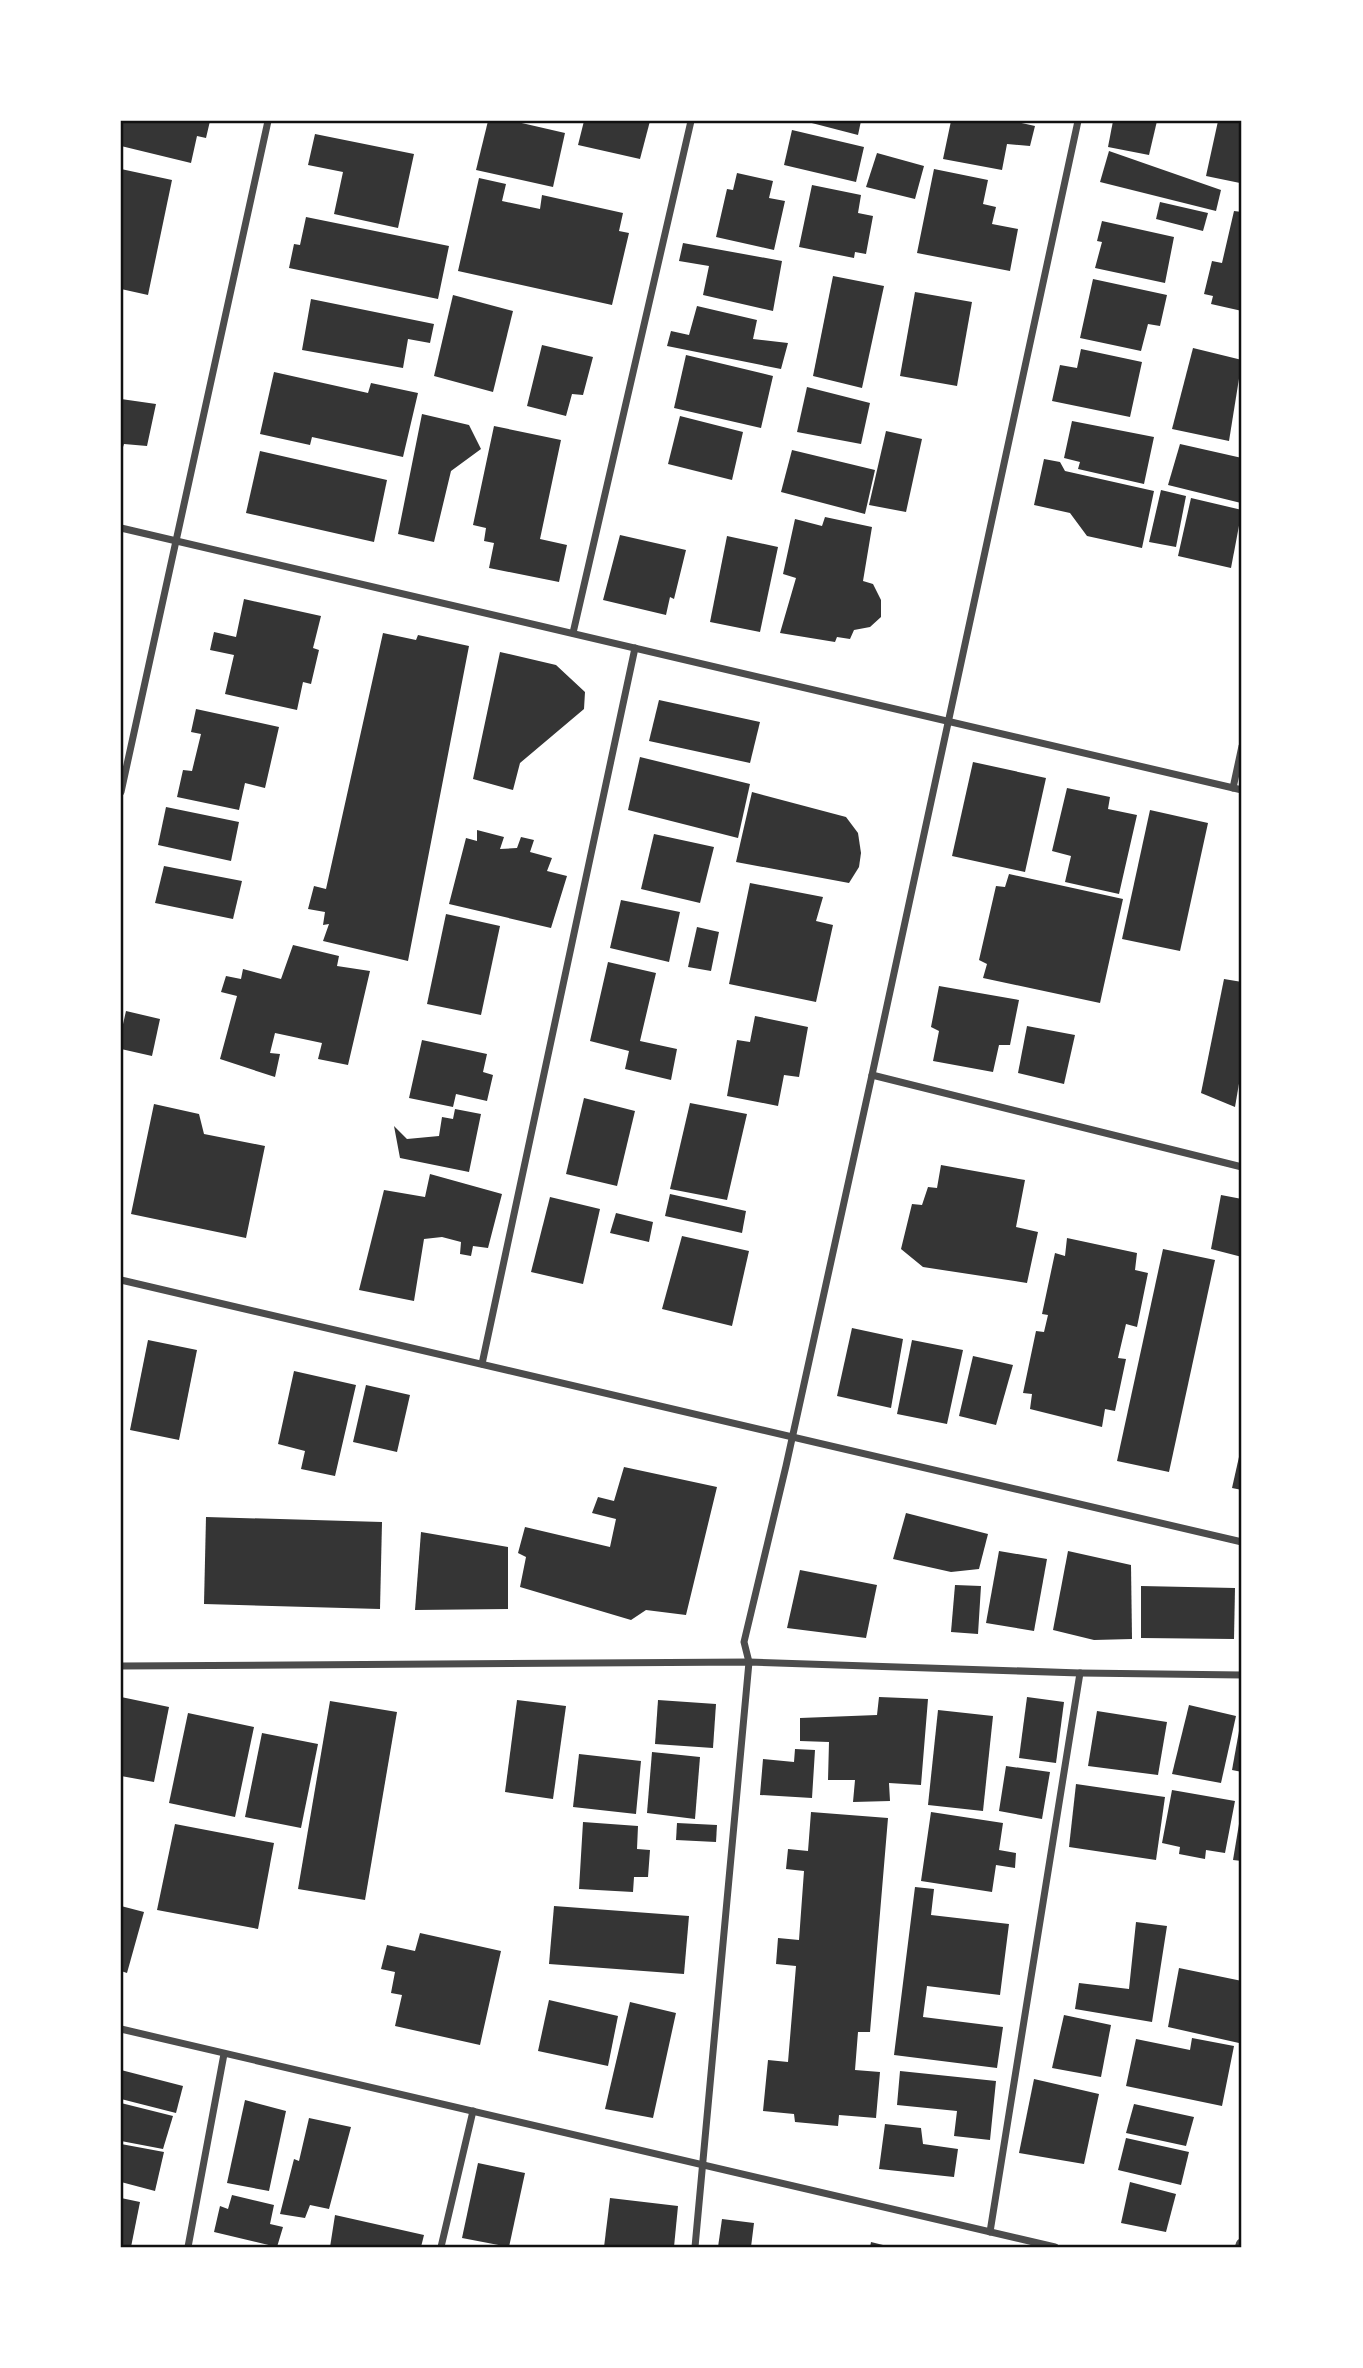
<svg xmlns="http://www.w3.org/2000/svg" width="1363" height="2368" viewBox="0 0 1363 2368" font-family="'Titillium Web',sans-serif">
	<style>
		.building { fill: #353535 }
		.lines { fill: none; stroke-linecap: round; stroke-linejoin: round }
		.minor { stroke: #4c4c4c; stroke-width: 7 }
		.tertiary { stroke: #4c4c4c; stroke-width: 12 }
		.neatline { fill: none; stroke: #111; stroke-width: 2.5 }
	</style>
	<rect width="100%" height="100%" fill="#fff"/>
	<g class="building">
		<polygon points="121,121 210,121 206,138 197,136 191,163 121,146"/>
		<polygon points="488,121 513,121 565,133 553,187 476,170"/>
		<polygon points="584,121 650,121 640,159 578,145"/>
		<polygon points="804,121 861,121 858,135"/>
		<polygon points="951,121 1012,121 1035,126 1030,146 1007,144 1002,170 943,159"/>
		<polygon points="1113,121 1157,121 1149,155 1108,147"/>
		<polygon points="1218,121 1242,121 1242,172 1240,183 1206,176"/>
		<polygon points="792,130 864,147 856,182 784,165"/>
		<polygon points="315,134 414,154 398,228 334,214 343,172 308,165"/>
		<polygon points="1109,151 1221,190 1216,211 1100,182"/>
		<polygon points="877,153 924,166 915,199 866,187"/>
		<polygon points="121,169 172,180 148,295 121,289"/>
		<polygon points="934,169 988,180 983,204 996,207 992,224 1018,229 1010,271 917,253"/>
		<polygon points="737,173 773,181 769,198 785,201 774,250 716,237 727,189 733,190"/>
		<polygon points="479,178 506,184 502,201 540,209 542,195 623,213 619,231 629,233 612,305 458,271"/>
		<polygon points="812,185 861,195 858,213 873,216 866,254 855,252 854,258 799,247"/>
		<polygon points="1160,202 1208,213 1203,231 1156,219"/>
		<polygon points="1234,211 1242,212 1242,311 1211,304 1213,296 1204,294 1212,261 1222,263"/>
		<polygon points="306,217 449,246 438,299 289,268 294,244 300,245"/>
		<polygon points="1102,221 1174,237 1165,283 1095,268 1102,242 1097,241"/>
		<polygon points="683,243 782,261 773,311 703,295 709,266 679,261"/>
		<polygon points="833,276 884,286 862,388 813,376"/>
		<polygon points="1093,279 1167,295 1160,326 1148,324 1141,351 1080,338"/>
		<polygon points="915,292 972,302 957,386 900,376"/>
		<polygon points="453,295 513,311 493,392 434,376"/>
		<polygon points="311,299 434,324 430,343 408,339 403,368 302,350"/>
		<polygon points="697,306 757,320 753,339 788,343 781,369 667,346 671,331 689,335"/>
		<polygon points="542,345 593,357 583,395 572,394 566,416 527,406"/>
		<polygon points="1193,348 1242,360 1229,441 1172,429"/>
		<polygon points="1081,349 1142,362 1130,417 1052,401 1060,365 1077,368"/>
		<polygon points="686,355 773,376 761,428 674,408"/>
		<polygon points="274,372 368,393 371,383 418,393 403,457 312,437 310,445 260,434"/>
		<polygon points="807,387 870,403 861,444 797,432"/>
		<polygon points="121,399 156,404 147,446 124,444 121,453"/>
		<polygon points="422,414 469,425 481,449 451,471 434,542 398,534"/>
		<polygon points="680,416 743,432 732,480 668,464"/>
		<polygon points="1072,421 1154,437 1144,484 1078,469 1080,462 1064,458"/>
		<polygon points="494,426 561,440 540,539 567,545 559,582 489,568 494,543 484,541 486,528 473,525"/>
		<polygon points="886,431 922,439 906,512 869,505"/>
		<polygon points="1180,444 1242,458 1241,503 1168,485"/>
		<polygon points="792,450 875,470 865,514 781,492"/>
		<polygon points="260,451 387,480 374,542 246,513"/>
		<polygon points="1044,459 1060,462 1065,471 1154,491 1142,548 1087,536 1070,513 1034,505"/>
		<polygon points="1161,490 1186,496 1176,547 1149,542"/>
		<polygon points="1191,498 1242,510 1231,568 1178,556"/>
		<polygon points="825,517 872,527 863,581 873,584 881,600 881,617 870,627 854,630 850,639 837,637 835,642 780,633 796,578 783,574 795,519 822,526"/>
		<polygon points="620,535 686,550 674,599 670,597 666,615 603,600"/>
		<polygon points="727,536 778,547 760,632 710,622"/>
		<polygon points="244,599 321,616 313,648 319,650 311,684 303,682 297,710 225,694 234,655 210,650 214,632 236,637"/>
		<polygon points="383,633 416,640 418,635 469,646 408,961 323,941 329,924 323,925 325,912 308,909 314,886 326,889"/>
		<polygon points="500,652 556,665 585,692 584,709 520,763 513,790 473,779"/>
		<polygon points="659,700 760,722 750,763 649,741"/>
		<polygon points="196,709 279,727 265,788 245,783 239,810 177,797 183,770 192,771 201,734 191,732"/>
		<polygon points="640,757 750,784 738,838 628,810"/>
		<polygon points="973,762 1046,778 1025,872 952,856"/>
		<polygon points="1067,788 1110,797 1108,809 1137,815 1119,894 1065,882 1071,856 1052,851"/>
		<polygon points="752,792 846,817 858,833 861,853 859,867 849,883 736,862"/>
		<polygon points="166,807 239,822 231,861 158,845"/>
		<polygon points="1150,810 1208,823 1180,951 1122,939"/>
		<polygon points="477,830 504,837 500,849 517,848 521,837 534,840 530,852 552,858 547,871 567,876 551,928 449,904 466,838 477,841"/>
		<polygon points="654,834 714,847 700,903 641,889"/>
		<polygon points="164,866 242,881 233,919 155,903"/>
		<polygon points="1009,874 1123,899 1100,1003 983,978 987,964 979,960 996,886 1005,887"/>
		<polygon points="750,883 823,897 816,921 833,925 816,1002 729,984"/>
		<polygon points="621,900 680,912 669,962 610,948"/>
		<polygon points="446,914 500,926 481,1015 427,1004"/>
		<polygon points="697,927 719,932 711,971 688,967"/>
		<polygon points="293,945 339,956 337,966 370,971 348,1065 318,1059 322,1043 275,1033 270,1053 280,1054 275,1077 220,1059 237,996 221,992 226,976 241,979 243,969 281,979"/>
		<polygon points="608,962 656,973 640,1041 677,1049 671,1080 625,1069 629,1051 590,1041"/>
		<polygon points="1224,979 1242,982 1242,1066 1235,1107 1201,1093"/>
		<polygon points="939,986 1019,1000 1010,1045 999,1045 993,1072 933,1061 939,1031 931,1027"/>
		<polygon points="126,1011 160,1019 152,1056 121,1049 121,1033"/>
		<polygon points="755,1016 808,1027 799,1077 784,1075 778,1106 727,1096 737,1040 750,1042"/>
		<polygon points="1027,1026 1075,1035 1064,1084 1018,1073"/>
		<polygon points="422,1040 487,1054 483,1072 493,1075 487,1101 456,1094 453,1107 409,1098"/>
		<polygon points="584,1098 635,1111 617,1186 566,1174"/>
		<polygon points="690,1103 747,1114 727,1200 670,1189"/>
		<polygon points="154,1104 199,1114 204,1134 265,1146 246,1238 131,1214"/>
		<polygon points="455,1109 481,1114 469,1172 400,1158 394,1126 407,1139 439,1136 442,1117 453,1119"/>
		<polygon points="941,1165 1025,1180 1016,1227 1038,1232 1027,1283 923,1267 901,1249 912,1204 922,1205 928,1187 937,1188"/>
		<polygon points="430,1174 502,1194 488,1248 473,1246 471,1256 460,1254 461,1242 442,1237 424,1239 414,1301 359,1290 384,1190 425,1197"/>
		<polygon points="670,1194 746,1211 742,1233 665,1216"/>
		<polygon points="1221,1195 1242,1199 1242,1257 1211,1249"/>
		<polygon points="550,1197 600,1209 583,1284 531,1272"/>
		<polygon points="616,1213 653,1222 649,1242 610,1233"/>
		<polygon points="682,1236 749,1251 732,1326 662,1309"/>
		<polygon points="1067,1238 1137,1253 1135,1270 1148,1273 1137,1327 1126,1324 1118,1358 1126,1359 1115,1411 1105,1409 1102,1427 1030,1409 1032,1394 1023,1393 1036,1331 1044,1332 1048,1315 1042,1314 1055,1253 1065,1256"/>
		<polygon points="1163,1249 1215,1260 1169,1472 1117,1461"/>
		<polygon points="852,1328 903,1339 891,1408 837,1396"/>
		<polygon points="148,1340 197,1350 179,1440 130,1430"/>
		<polygon points="912,1340 963,1350 947,1424 897,1414"/>
		<polygon points="973,1356 1013,1365 996,1425 959,1416"/>
		<polygon points="294,1371 356,1385 335,1476 301,1469 305,1451 278,1444"/>
		<polygon points="366,1385 410,1395 397,1452 353,1442"/>
		<polygon points="1241,1448 1242,1449 1242,1490 1232,1488"/>
		<polygon points="624,1467 717,1487 686,1615 646,1610 631,1620 520,1587 526,1557 518,1553 525,1527 610,1547 616,1519 592,1513 598,1497 614,1501"/>
		<polygon points="906,1513 988,1534 979,1569 951,1572 893,1559"/>
		<polygon points="206,1517 382,1522 380,1609 204,1604"/>
		<polygon points="421,1532 508,1547 508,1609 415,1610"/>
		<polygon points="999,1551 1047,1559 1034,1631 986,1623"/>
		<polygon points="1068,1551 1131,1565 1132,1639 1094,1640 1053,1630"/>
		<polygon points="800,1570 877,1585 866,1638 787,1628"/>
		<polygon points="955,1585 981,1586 978,1634 951,1632"/>
		<polygon points="1141,1586 1235,1588 1234,1639 1141,1638"/>
		<polygon points="121,1697 169,1707 154,1782 121,1776"/>
		<polygon points="879,1697 928,1699 921,1785 889,1783 890,1801 853,1802 855,1780 828,1780 829,1742 800,1741 800,1718 877,1715"/>
		<polygon points="1027,1697 1064,1702 1056,1763 1019,1758"/>
		<polygon points="517,1700 566,1706 553,1799 505,1792"/>
		<polygon points="658,1700 716,1704 713,1748 655,1744"/>
		<polygon points="330,1701 397,1712 365,1900 298,1889"/>
		<polygon points="1189,1705 1236,1716 1221,1783 1172,1774"/>
		<polygon points="938,1710 993,1716 983,1811 928,1805"/>
		<polygon points="1097,1711 1167,1722 1158,1775 1088,1766"/>
		<polygon points="188,1713 254,1727 235,1817 169,1803"/>
		<polygon points="1241,1720 1242,1720 1242,1772 1232,1770"/>
		<polygon points="262,1733 318,1744 301,1828 245,1817"/>
		<polygon points="795,1749 815,1750 812,1798 760,1795 763,1759 794,1762"/>
		<polygon points="652,1752 700,1757 695,1819 647,1813"/>
		<polygon points="579,1754 641,1761 636,1814 573,1807"/>
		<polygon points="1006,1766 1050,1772 1042,1819 999,1811"/>
		<polygon points="1076,1784 1165,1797 1156,1860 1069,1847"/>
		<polygon points="1172,1790 1235,1801 1225,1853 1206,1850 1205,1859 1179,1854 1180,1847 1162,1843"/>
		<polygon points="811,1812 888,1818 870,2032 858,2032 855,2070 880,2072 876,2118 839,2115 838,2126 795,2122 794,2114 763,2111 768,2060 788,2062 796,1966 776,1964 778,1938 799,1940 804,1871 786,1869 788,1849 808,1851"/>
		<polygon points="931,1812 1003,1823 999,1850 1016,1853 1015,1868 996,1865 992,1892 921,1881"/>
		<polygon points="1241,1812 1242,1812 1242,1861 1233,1860"/>
		<polygon points="583,1822 638,1826 637,1849 650,1850 648,1877 634,1877 633,1892 579,1889"/>
		<polygon points="677,1823 717,1825 716,1842 676,1840"/>
		<polygon points="175,1824 274,1843 258,1929 157,1910"/>
		<polygon points="915,1887 934,1889 931,1915 1009,1924 1000,1995 927,1986 923,2017 1003,2027 997,2068 894,2055"/>
		<polygon points="121,1906 144,1912 127,1973 121,1971"/>
		<polygon points="554,1906 689,1916 684,1974 549,1964"/>
		<polygon points="1136,1922 1167,1926 1152,2022 1075,2009 1079,1983 1129,1989"/>
		<polygon points="420,1933 501,1951 480,2045 395,2026 402,1995 391,1993 395,1972 381,1969 387,1945 415,1951"/>
		<polygon points="1179,1968 1242,1981 1242,2022 1239,2043 1168,2027"/>
		<polygon points="549,2000 618,2016 608,2066 538,2051"/>
		<polygon points="630,2002 676,2013 653,2118 605,2109"/>
		<polygon points="1064,2015 1111,2025 1101,2077 1052,2068"/>
		<polygon points="1192,2038 1234,2046 1222,2106 1126,2086 1136,2039 1190,2050"/>
		<polygon points="121,2070 183,2086 176,2113 121,2099"/>
		<polygon points="900,2071 996,2081 990,2140 954,2136 957,2111 897,2105"/>
		<polygon points="1034,2079 1099,2094 1084,2164 1019,2153"/>
		<polygon points="245,2100 286,2111 269,2191 227,2183"/>
		<polygon points="121,2103 173,2116 163,2149 121,2141"/>
		<polygon points="1134,2104 1194,2117 1186,2146 1126,2133"/>
		<polygon points="309,2118 351,2127 329,2209 310,2205 305,2218 280,2214 294,2159 299,2161"/>
		<polygon points="885,2124 921,2128 923,2144 958,2149 954,2177 879,2169"/>
		<polygon points="1126,2138 1189,2152 1181,2185 1118,2170"/>
		<polygon points="121,2144 164,2152 155,2191 121,2182"/>
		<polygon points="478,2163 525,2173 509,2247 462,2238"/>
		<polygon points="1130,2182 1176,2194 1166,2232 1121,2223"/>
		<polygon points="232,2195 274,2205 270,2224 283,2227 277,2247 214,2232 220,2206 228,2209"/>
		<polygon points="121,2198 140,2202 131,2247 121,2247"/>
		<polygon points="610,2198 678,2206 674,2247 604,2247"/>
		<polygon points="335,2215 424,2235 421,2247 330,2247"/>
		<polygon points="722,2219 754,2223 751,2247 718,2247"/>
		<polygon points="871,2242 887,2246 887,2247 870,2247"/>
	</g>
	<g class="lines">
		<g class="minor">
			<polyline points="121,528 1242,790"/>
			<polyline points="573,633 691,121"/>
			<polyline points="1233,788 1242,746"/>
			<polyline points="121,792 268,121"/>
			<polyline points="872,1075 1242,1167"/>
			<polyline points="121,1280 1242,1542"/>
			<polyline points="482,1364 635,648"/>
			<polyline points="121,1666 749,1662 1080,1673 1242,1675"/>
			<polyline points="121,2029 1055,2247"/>
			<polyline points="990,2232 1080,1673"/>
			<polyline points="188,2247 224,2054"/>
			<polyline points="441,2247 473,2111"/>
			<polyline points="695,2247 749,1662 744,1642 786,1466 872,1075 1078,121"/>
		</g>
		<polyline class="tertiary" points="1241,2247 1242,2244"/>
	</g>
	<rect width="1363" height="2368" fill="none" stroke="#ffffff" stroke-width="245"/>
	<rect x="122" y="122" width="1118" height="2124" class="neatline"/>
</svg>
